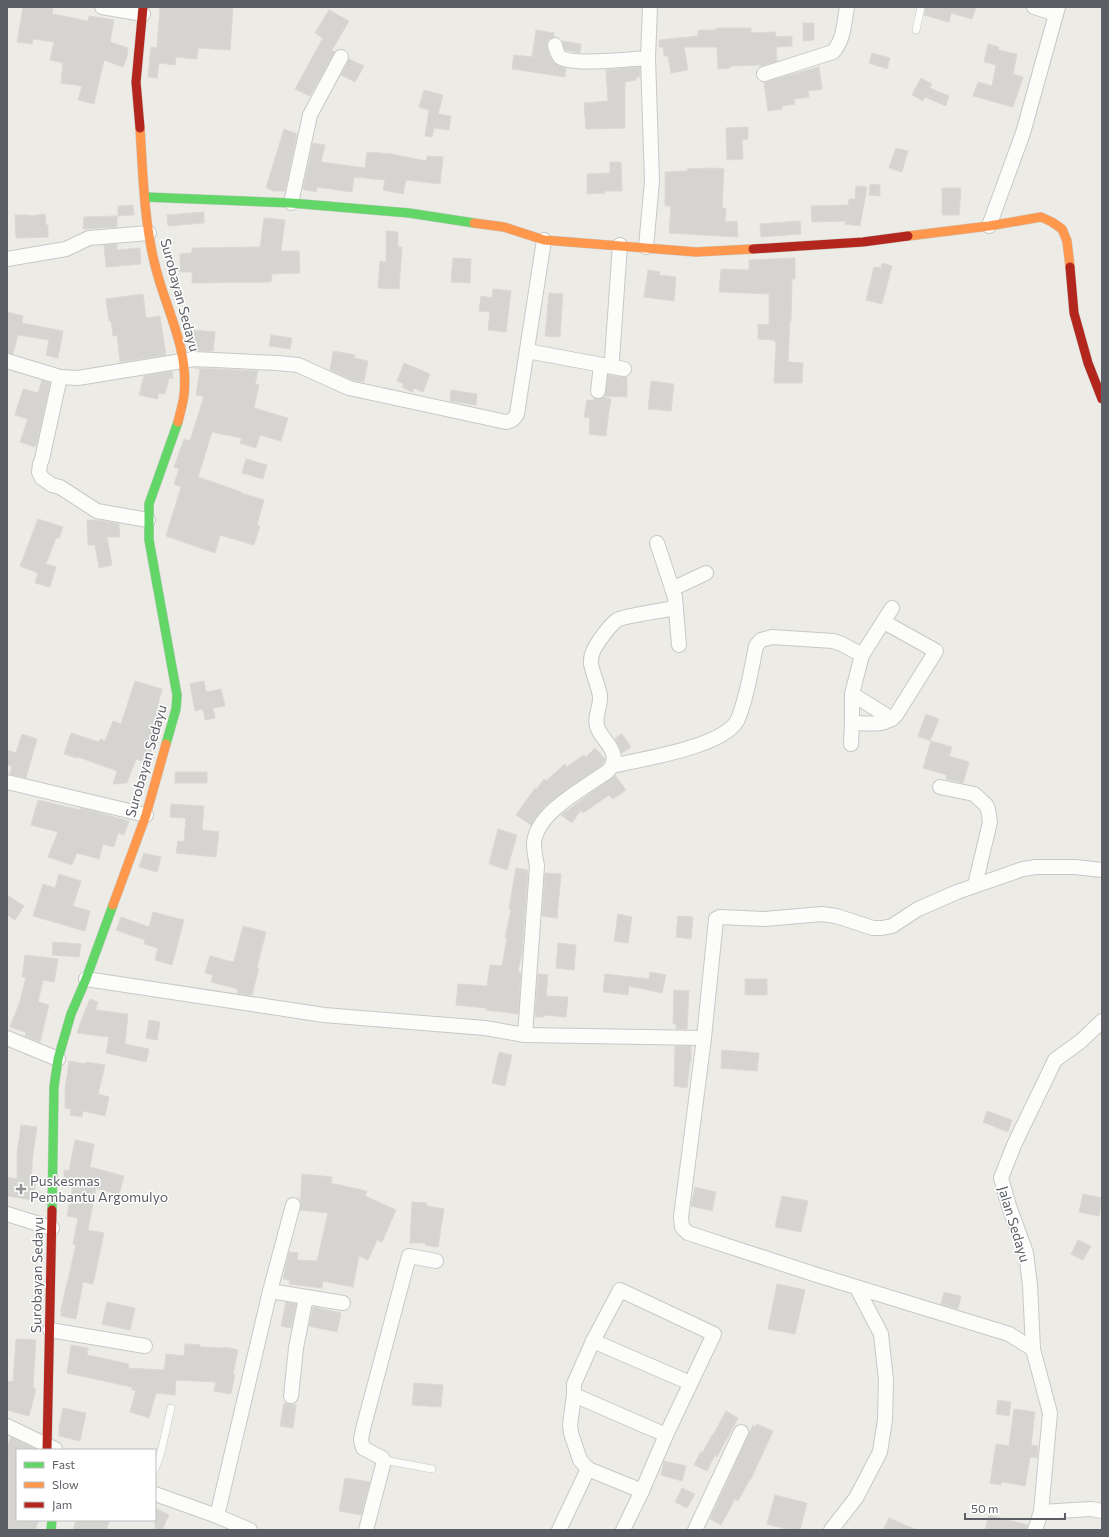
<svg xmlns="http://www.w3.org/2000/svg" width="1109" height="1537" viewBox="0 0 1109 1537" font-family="Commissioner,sans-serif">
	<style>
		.building { fill: #d5d4d0; stroke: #dcd9d4 }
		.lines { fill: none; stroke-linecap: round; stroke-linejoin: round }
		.lane-casing { stroke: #c8c8c7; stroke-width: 8 }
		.street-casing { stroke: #c8c8c7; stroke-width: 16 }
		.fast-casing { stroke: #c8c9c7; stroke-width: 10 }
		.slow-casing { stroke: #c8c9c7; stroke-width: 10 }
		.jam-casing { stroke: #c8c9c7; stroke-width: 10 }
		.lane { stroke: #fcfcfb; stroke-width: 7 }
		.street { stroke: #fcfcfb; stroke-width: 14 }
		.fast { stroke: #63d668; stroke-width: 9 }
		.slow { stroke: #ff974d; stroke-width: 9 }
		.jam { stroke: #b3261e; stroke-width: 9 }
		.poi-dot { fill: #8e9092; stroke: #fff; stroke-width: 1.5 }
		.labels { text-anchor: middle; stroke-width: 3; stroke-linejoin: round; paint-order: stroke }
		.street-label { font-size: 14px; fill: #5b5f65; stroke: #fff }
		.poi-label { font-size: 14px; fill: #5b5f65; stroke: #fff; text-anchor: start }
	</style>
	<rect width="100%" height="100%" fill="#ecebe5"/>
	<g class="building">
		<polygon points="23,7 42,7 53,9 52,14 88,21 89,16 114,20 110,42 128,48 127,56 123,67 104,60 94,104 78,100 82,86 61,83 63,63 50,60 54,42 33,39 32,44 17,42"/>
		<polygon points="160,7 233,7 230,50 198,48 197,59 176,57 175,65 159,63 157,78 148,77 151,47 157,48"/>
		<polygon points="926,7 976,7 972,19 951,13 949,22 924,15"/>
		<polygon points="329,10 349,21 332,50 335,52 310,96 295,89 323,38 315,33"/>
		<polygon points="803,23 814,23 814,40 803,41"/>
		<polygon points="716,28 751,28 751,33 775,32 776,37 792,36 792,46 776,47 777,61 760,67 760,65 730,66 730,68 718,69 717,47 684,47 688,70 671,73 668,56 664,56 663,47 659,47 659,40 698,36 698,30 716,30"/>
		<polygon points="536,30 554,33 554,37 549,39 547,42 547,47 549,56 554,63 566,68 565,77 512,69 514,55 532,57"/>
		<polygon points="562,41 581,44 580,53 565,50"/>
		<polygon points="988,44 999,47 998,50 1017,54 1013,74 1023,77 1013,107 973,96 978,82 992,86 996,65 984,62"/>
		<polygon points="872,53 890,58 887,69 869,63"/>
		<polygon points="349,59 364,66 355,82 341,75"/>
		<polygon points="640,67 640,77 636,77 636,80 625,82 625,128 586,129 584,103 608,101 606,70"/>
		<polygon points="819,67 822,89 808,91 809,97 794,99 795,104 782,106 782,109 768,111 764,82"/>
		<polygon points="921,78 932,84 930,88 949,96 946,106 925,97 923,101 912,95"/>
		<polygon points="424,90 443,95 438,114 451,116 449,130 434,128 432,137 425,136 429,110 419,107"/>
		<polygon points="748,127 748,139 742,140 743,159 727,160 726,128"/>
		<polygon points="284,129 297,134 285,191 274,191 266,188"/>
		<polygon points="313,143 325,145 321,162 365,168 367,152 391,154 426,161 427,156 443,157 440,184 406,180 403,194 383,190 385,180 354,177 352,192 317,187 316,192 303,189"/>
		<polygon points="896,148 908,151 902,172 889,168"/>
		<polygon points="610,162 621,162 622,191 605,191 605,193 587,194 587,174 610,173"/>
		<polygon points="713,168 724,169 722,208 726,208 725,222 737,221 738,237 669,233 671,206 665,206 665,172 687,171 687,169"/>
		<polygon points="870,184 880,185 880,196 869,195"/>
		<polygon points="856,186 867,187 860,226 845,224 846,221 812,222 811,206 848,205 849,199 855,199"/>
		<polygon points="942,188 961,188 959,215 942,215"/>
		<polygon points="133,205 134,215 118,216 118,206"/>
		<polygon points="204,212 204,223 168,226 167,215"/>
		<polygon points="45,214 46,225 48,225 48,237 16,238 15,215 30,215 30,216"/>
		<polygon points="117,216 117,227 83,229 84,217"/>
		<polygon points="264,218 285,220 281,251 299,251 300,273 272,274 271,282 192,283 192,272 180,272 180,254 192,253 192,248 260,247"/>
		<polygon points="800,221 801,234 761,237 760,224"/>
		<polygon points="386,231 398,232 398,247 402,247 399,289 378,288 380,261 386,262"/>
		<polygon points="117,244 117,250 140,248 141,264 106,267 104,245"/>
		<polygon points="453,258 471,259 470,283 451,282"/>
		<polygon points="795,258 795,279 792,279 791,321 790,321 788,362 803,363 802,383 774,383 776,343 774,340 758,339 758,324 769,325 769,294 719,292 721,269 749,270 749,260"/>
		<polygon points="882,263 892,266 882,304 866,300 874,267 881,268"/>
		<polygon points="648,270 660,272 659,275 676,277 674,301 644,297"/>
		<polygon points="493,289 511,291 506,332 488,330 490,312 479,311 481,296 492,298"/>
		<polygon points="549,293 563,294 560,337 545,336"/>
		<polygon points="143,294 146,318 160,316 166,355 120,362 117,335 113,336 111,321 109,321 106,299"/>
		<polygon points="7,312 23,316 22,323 63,331 58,358 46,355 49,340 18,335 13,354 7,353"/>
		<polygon points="194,330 215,332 213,351 193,351"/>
		<polygon points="271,335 292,338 290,349 269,346"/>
		<polygon points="333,351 355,355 354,358 368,361 364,382 352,380 330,370"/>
		<polygon points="404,363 430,374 423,392 414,388 412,392 402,387 404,384 397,381"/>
		<polygon points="195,368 258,371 255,384 259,385 254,408 288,418 281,441 260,435 256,448 240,443 242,438 212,432 198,477 241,492 241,493 264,500 257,525 260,526 254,545 220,535 215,553 166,536 181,487 174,484 179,469 174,467 184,439 190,441 204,396 196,395 200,369"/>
		<polygon points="172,371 173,379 169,378 165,394 159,393 157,399 139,395 144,376"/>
		<polygon points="608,375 622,377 627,377 627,397 605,396"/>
		<polygon points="42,380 50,383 38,439 35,447 20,442 28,419 15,415 23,389 38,393"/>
		<polygon points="651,381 674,384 671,411 648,409"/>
		<polygon points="451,390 477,394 476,405 450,401"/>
		<polygon points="603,397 611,399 608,418 606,436 589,434 590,418 584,417 587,400 593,401 594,398 597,399"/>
		<polygon points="246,459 267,465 263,479 242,473"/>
		<polygon points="38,519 63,527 59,538 56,538 46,564 56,567 50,587 35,583 38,573 20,566"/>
		<polygon points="87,520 97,520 119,524 120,537 107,537 112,565 99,568 95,545 88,545"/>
		<polygon points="135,681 162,689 158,704 165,707 147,763 136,759 127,783 113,784 117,771 78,757 77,758 64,754 71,733 99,742 100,739 105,741 113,721 121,724"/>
		<polygon points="204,681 206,692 221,689 225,706 213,708 215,718 205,720 203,709 195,711 190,684"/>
		<polygon points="926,714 939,719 930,741 918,736"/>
		<polygon points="22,734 37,739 26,778 10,774 12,766 7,765 7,750 16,753"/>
		<polygon points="622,734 631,747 622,753 615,738"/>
		<polygon points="931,741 952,747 949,756 969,762 963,783 946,779 947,775 923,768"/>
		<polygon points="595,748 605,759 602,765 557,796 545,806 536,817 531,825 516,815 535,788 537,789 544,779 546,781 565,764 567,767 584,755 586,757"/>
		<rect x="175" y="772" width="32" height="11"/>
		<polygon points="615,775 626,790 613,799 609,795 583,813 581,810 572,823 561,815"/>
		<polygon points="38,800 80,810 81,808 129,821 124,835 118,833 114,847 103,844 99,859 77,853 72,865 48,857 58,832 31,825"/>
		<polygon points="171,804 204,806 202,830 219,832 216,857 176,853 178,841 184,842 186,818 170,817"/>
		<polygon points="498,829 517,835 507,870 489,864"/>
		<polygon points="144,853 161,857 157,872 139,867"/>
		<polygon points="516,868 528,870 522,952 518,972 521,973 518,1014 486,1010 486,1008 456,1005 458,984 487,986 490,965 502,966 507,938 505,937 511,910 509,909"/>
		<polygon points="545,873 561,874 557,918 542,916"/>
		<polygon points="59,874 81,881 73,906 90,911 85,931 33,916 43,884 55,888"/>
		<polygon points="7,895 24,906 15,920 7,915"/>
		<polygon points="153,912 184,920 172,965 155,960 158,948 144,944 145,940 116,930 121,917 149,927"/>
		<polygon points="618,914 632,917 628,943 614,941"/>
		<polygon points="678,916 693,917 691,939 676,937"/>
		<polygon points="243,926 266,932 257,967 259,968 252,995 237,993 238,989 211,982 213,975 205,973 210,956 233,962 234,961"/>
		<polygon points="53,942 81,944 79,957 52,955"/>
		<polygon points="558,943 576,945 574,970 556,968"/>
		<polygon points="25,955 58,959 54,982 43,980 38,1002 49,1005 40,1042 25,1036 26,1032 10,1027 20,1001 26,977 22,977"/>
		<polygon points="650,972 666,975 662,993 629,986 628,995 603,992 605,974 649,979"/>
		<polygon points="538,974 548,975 546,996 568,997 566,1017 544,1015 544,1017 535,1017"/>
		<rect x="745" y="979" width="22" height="16"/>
		<polygon points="674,990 689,991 687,1029 676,1029 676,1024 673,1024"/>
		<polygon points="90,999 98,1002 95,1010 128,1014 125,1044 149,1049 146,1062 106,1053 109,1037 77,1033 82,1018"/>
		<polygon points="149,1020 160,1022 157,1040 146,1038"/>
		<polygon points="675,1046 691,1046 691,1062 690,1062 687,1088 674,1086"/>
		<polygon points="722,1050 759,1053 757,1071 721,1068"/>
		<polygon points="499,1052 512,1055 505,1086 492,1083"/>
		<polygon points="69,1061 86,1064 86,1062 105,1065 98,1094 109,1097 105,1116 83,1111 82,1117 70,1115 71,1109 65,1108 65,1090"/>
		<polygon points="987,1111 1012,1120 1008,1132 983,1122"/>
		<polygon points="21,1125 37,1127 33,1154 31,1181 36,1181 33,1200 7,1196 7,1177 17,1179 17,1154"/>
		<polygon points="75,1140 94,1144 90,1167 124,1176 119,1195 96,1188 88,1230 104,1233 93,1284 83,1282 76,1319 61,1316 61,1309 76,1245 73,1244 78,1218 67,1216 73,1185 64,1184 64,1170 69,1171"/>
		<polygon points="302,1174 332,1177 331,1183 367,1191 365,1196 396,1210 382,1242 377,1240 368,1260 359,1256 353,1287 323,1281 322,1288 289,1284 290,1280 283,1279 289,1252 298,1253 297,1260 317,1261 328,1213 300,1210"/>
		<polygon points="695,1187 716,1192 712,1211 691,1206"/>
		<polygon points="1083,1194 1102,1198 1099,1216 1079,1212"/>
		<polygon points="782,1196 808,1201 801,1232 775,1227"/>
		<polygon points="412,1202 427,1203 427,1206 444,1209 438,1247 425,1245 426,1243 410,1243"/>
		<polygon points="1078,1240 1091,1246 1083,1260 1071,1254"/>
		<polygon points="777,1284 805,1290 795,1334 768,1329"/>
		<polygon points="944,1292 961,1296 958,1309 941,1304"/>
		<polygon points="107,1302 135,1308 130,1330 102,1324"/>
		<polygon points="286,1302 296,1304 291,1328 281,1326"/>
		<polygon points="313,1307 341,1313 337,1332 309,1326"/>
		<polygon points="16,1339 36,1340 33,1388 36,1389 29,1416 7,1410 7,1381 13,1382"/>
		<polygon points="185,1344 200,1345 200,1347 224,1348 225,1347 238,1350 233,1374 235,1374 231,1394 214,1391 216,1382 176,1380 175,1395 156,1393 149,1418 130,1412 136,1390 132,1390 132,1387 67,1373 71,1345 88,1348 87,1355 129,1364 128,1368 164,1370 166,1354 184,1356"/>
		<polygon points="414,1383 443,1385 441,1407 412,1405"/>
		<polygon points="998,1400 1011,1402 1009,1416 996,1414"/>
		<polygon points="284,1403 296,1405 293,1428 280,1426"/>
		<polygon points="63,1408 86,1413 80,1441 59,1436 59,1428"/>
		<polygon points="1014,1409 1035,1412 1031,1445 1038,1446 1037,1458 1030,1457 1025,1486 1002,1482 1001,1485 990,1483 996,1444 1009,1446"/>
		<polygon points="726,1411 738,1418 717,1457 715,1455 707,1471 694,1465 701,1451 703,1452 712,1435 713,1435"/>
		<polygon points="757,1424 773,1431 751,1479 750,1479 738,1501 735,1499 721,1525 710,1519 753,1425 756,1427"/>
		<polygon points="11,1437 36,1449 17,1450 17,1520 39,1520 35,1530 7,1530 7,1447"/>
		<polygon points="664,1461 686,1466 682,1481 661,1475"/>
		<polygon points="345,1478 370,1482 361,1515 339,1511"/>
		<polygon points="682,1488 695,1494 687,1508 675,1502"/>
		<polygon points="775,1495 807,1503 800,1530 790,1530 767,1524"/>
		<polygon points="155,1508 169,1515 162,1530 155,1530"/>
		<polygon points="989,1515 1028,1525 1027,1530 985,1530"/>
		<polygon points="889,1518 917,1530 883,1530"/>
		<polygon points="76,1520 110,1520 106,1530 73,1530"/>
	</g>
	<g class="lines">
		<defs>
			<g id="lane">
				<polyline points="916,30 921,7"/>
				<polyline points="384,1460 432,1469"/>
				<polyline points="155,1469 161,1452 171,1408"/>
			</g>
			<g id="street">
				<polyline points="102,7 143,14"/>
				<polyline points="1034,7 1056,14"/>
				<path d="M 555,45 C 556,49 557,54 560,57 C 571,66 632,59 648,58"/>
				<path d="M 764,74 L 833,52 C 844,40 844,23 847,7"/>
				<polyline points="291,203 310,115 341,57"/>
				<polyline points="989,226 1023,133 1058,7"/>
				<polyline points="646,247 652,181 648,58 650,7"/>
				<polyline points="7,259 66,249 89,238 149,233"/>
				<polyline points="527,351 624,369"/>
				<polyline points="612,359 620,245"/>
				<path d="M 7,361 L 60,377 L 78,378 L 194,359 L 277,363 L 298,365 L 349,388 L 506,422 C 512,421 514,419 517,414 L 544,240"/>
				<polyline points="60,377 42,459 40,464 39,472 42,478 52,485 60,487 97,511 148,520"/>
				<polyline points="598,391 601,365"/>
				<polyline points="657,543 675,597 679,645"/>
				<polyline points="672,589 706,573"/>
				<polyline points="852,694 892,719"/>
				<polyline points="852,723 852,694 862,655"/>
				<path d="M 851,744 L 852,723 C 867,723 885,727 896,715 L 936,651 L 884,622"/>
				<path d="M 612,766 C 642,759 722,747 737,721 C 746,703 752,666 756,646 L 761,640 L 772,637 L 833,641 L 842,644 L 862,655 L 892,608"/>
				<polyline points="7,782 146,815"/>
				<polyline points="940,787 974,794 986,805 988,809 990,822 975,885"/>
				<polyline points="86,979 324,1015 485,1028 525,1035 704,1038"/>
				<path d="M 525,1035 L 537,866 C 536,859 534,852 534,845 C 534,813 585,788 608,771 C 623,753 605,744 598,729 C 593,718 601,707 600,696 C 598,685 593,674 591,664 C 590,655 594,648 599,641 C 604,634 609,626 617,620 C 623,616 665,610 676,608"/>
				<polyline points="7,1038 58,1059"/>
				<polyline points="7,1214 52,1228"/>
				<polyline points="270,1291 343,1303"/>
				<polyline points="50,1330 145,1346"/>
				<polyline points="1033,1349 1009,1334 817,1275 688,1233 682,1227 681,1217 704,1038 716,919 720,917 765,919 822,914 836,916 873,928 882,928 892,926 918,909 957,892 1023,869 1036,867 1075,867 1102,870"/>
				<polyline points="574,1395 574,1384 593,1341"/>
				<polyline points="291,1396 296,1348 306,1297"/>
				<polyline points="7,1426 55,1449"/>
				<polyline points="642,1491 666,1435 714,1334 620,1290 593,1341 690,1383"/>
				<polyline points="155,1494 217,1516 250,1530"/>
				<polyline points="1041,1512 1091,1509 1102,1511"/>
				<polyline points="217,1516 270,1291 293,1205"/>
				<polyline points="366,1530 384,1461 382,1458 363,1448 361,1440 363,1429 409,1256 436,1261"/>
				<polyline points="559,1530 588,1469"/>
				<polyline points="623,1530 642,1491 588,1469 580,1460 571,1433 570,1425 574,1395 666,1435"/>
				<polyline points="695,1530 741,1432"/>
				<polyline points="831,1530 856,1498 880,1452 885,1420 886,1380 881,1334 857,1288"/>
				<polyline points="1035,1530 1041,1512 1050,1413 1033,1349 1030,1285 1026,1253 1009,1206 1001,1178 1014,1145 1055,1060 1081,1041 1102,1021"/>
			</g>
			<g id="fast">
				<polyline points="145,197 291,203 409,213 474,223"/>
				<polyline points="166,744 176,709 177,695 149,540 149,504 178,422"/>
				<polyline points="52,1210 54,1087 58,1059 71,1014 86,979 113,905"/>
				<polyline points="51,1530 52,1520"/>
			</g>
			<g id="slow">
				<path d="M 140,128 C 143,175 144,224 156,269 C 167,312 189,349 184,395 C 183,404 180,413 178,422"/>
				<polyline points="474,223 504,227 544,240 696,252 753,249"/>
				<polyline points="908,236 989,226 1041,217 1052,222 1062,229 1067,241 1070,267"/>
				<polyline points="113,905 146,815 166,744"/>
			</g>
			<g id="jam">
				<polyline points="140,128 136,82 143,7"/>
				<polyline points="753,249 863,242 908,236"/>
				<polyline points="1070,267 1074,313 1088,363 1102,399"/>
				<polyline points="47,1450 52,1210"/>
			</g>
		</defs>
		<use href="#lane" class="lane-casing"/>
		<use href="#street" class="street-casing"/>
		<use href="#fast" class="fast-casing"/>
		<use href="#slow" class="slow-casing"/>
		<use href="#jam" class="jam-casing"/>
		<use href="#lane" class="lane"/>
		<use href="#street" class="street"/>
		<use href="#fast" class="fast"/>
		<use href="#slow" class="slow"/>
		<use href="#jam" class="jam"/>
	</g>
	<path class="poi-dot" d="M19 1183h4v4h4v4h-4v4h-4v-4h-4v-4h4z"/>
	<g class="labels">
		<g class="street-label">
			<text transform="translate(180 295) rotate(75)" y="5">Surobayan Sedayu</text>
			<text transform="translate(146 761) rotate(-74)" y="5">Surobayan Sedayu</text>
			<text transform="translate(1014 1224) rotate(73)" y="5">Jalan Sedayu</text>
			<text transform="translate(37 1275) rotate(-89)" y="5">Surobayan Sedayu</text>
		</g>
		<g class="poi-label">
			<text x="30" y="1186">Puskesmas<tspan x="30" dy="16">Pembantu Argomulyo</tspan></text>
		</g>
	</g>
	<rect width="1109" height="1537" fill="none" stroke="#5b5f65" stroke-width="16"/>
	<rect x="16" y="1449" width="140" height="72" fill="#ffffff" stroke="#bdbfc1"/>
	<rect x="24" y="1462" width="20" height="6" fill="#63d668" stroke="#bdbfc1"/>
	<text x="52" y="1469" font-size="12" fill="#5b5f65">Fast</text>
	<rect x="24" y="1482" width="20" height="6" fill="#ff974d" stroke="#bdbfc1"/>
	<text x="52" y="1489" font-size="12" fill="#5b5f65">Slow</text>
	<rect x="24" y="1502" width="20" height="6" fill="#b3261e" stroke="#bdbfc1"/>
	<text x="52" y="1509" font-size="12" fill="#5b5f65">Jam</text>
	<path d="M965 1513v6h100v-6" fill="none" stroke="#5b5f65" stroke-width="2"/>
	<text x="971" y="1513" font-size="12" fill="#5b5f65" stroke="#ffffff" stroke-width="3" paint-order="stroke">50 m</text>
</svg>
